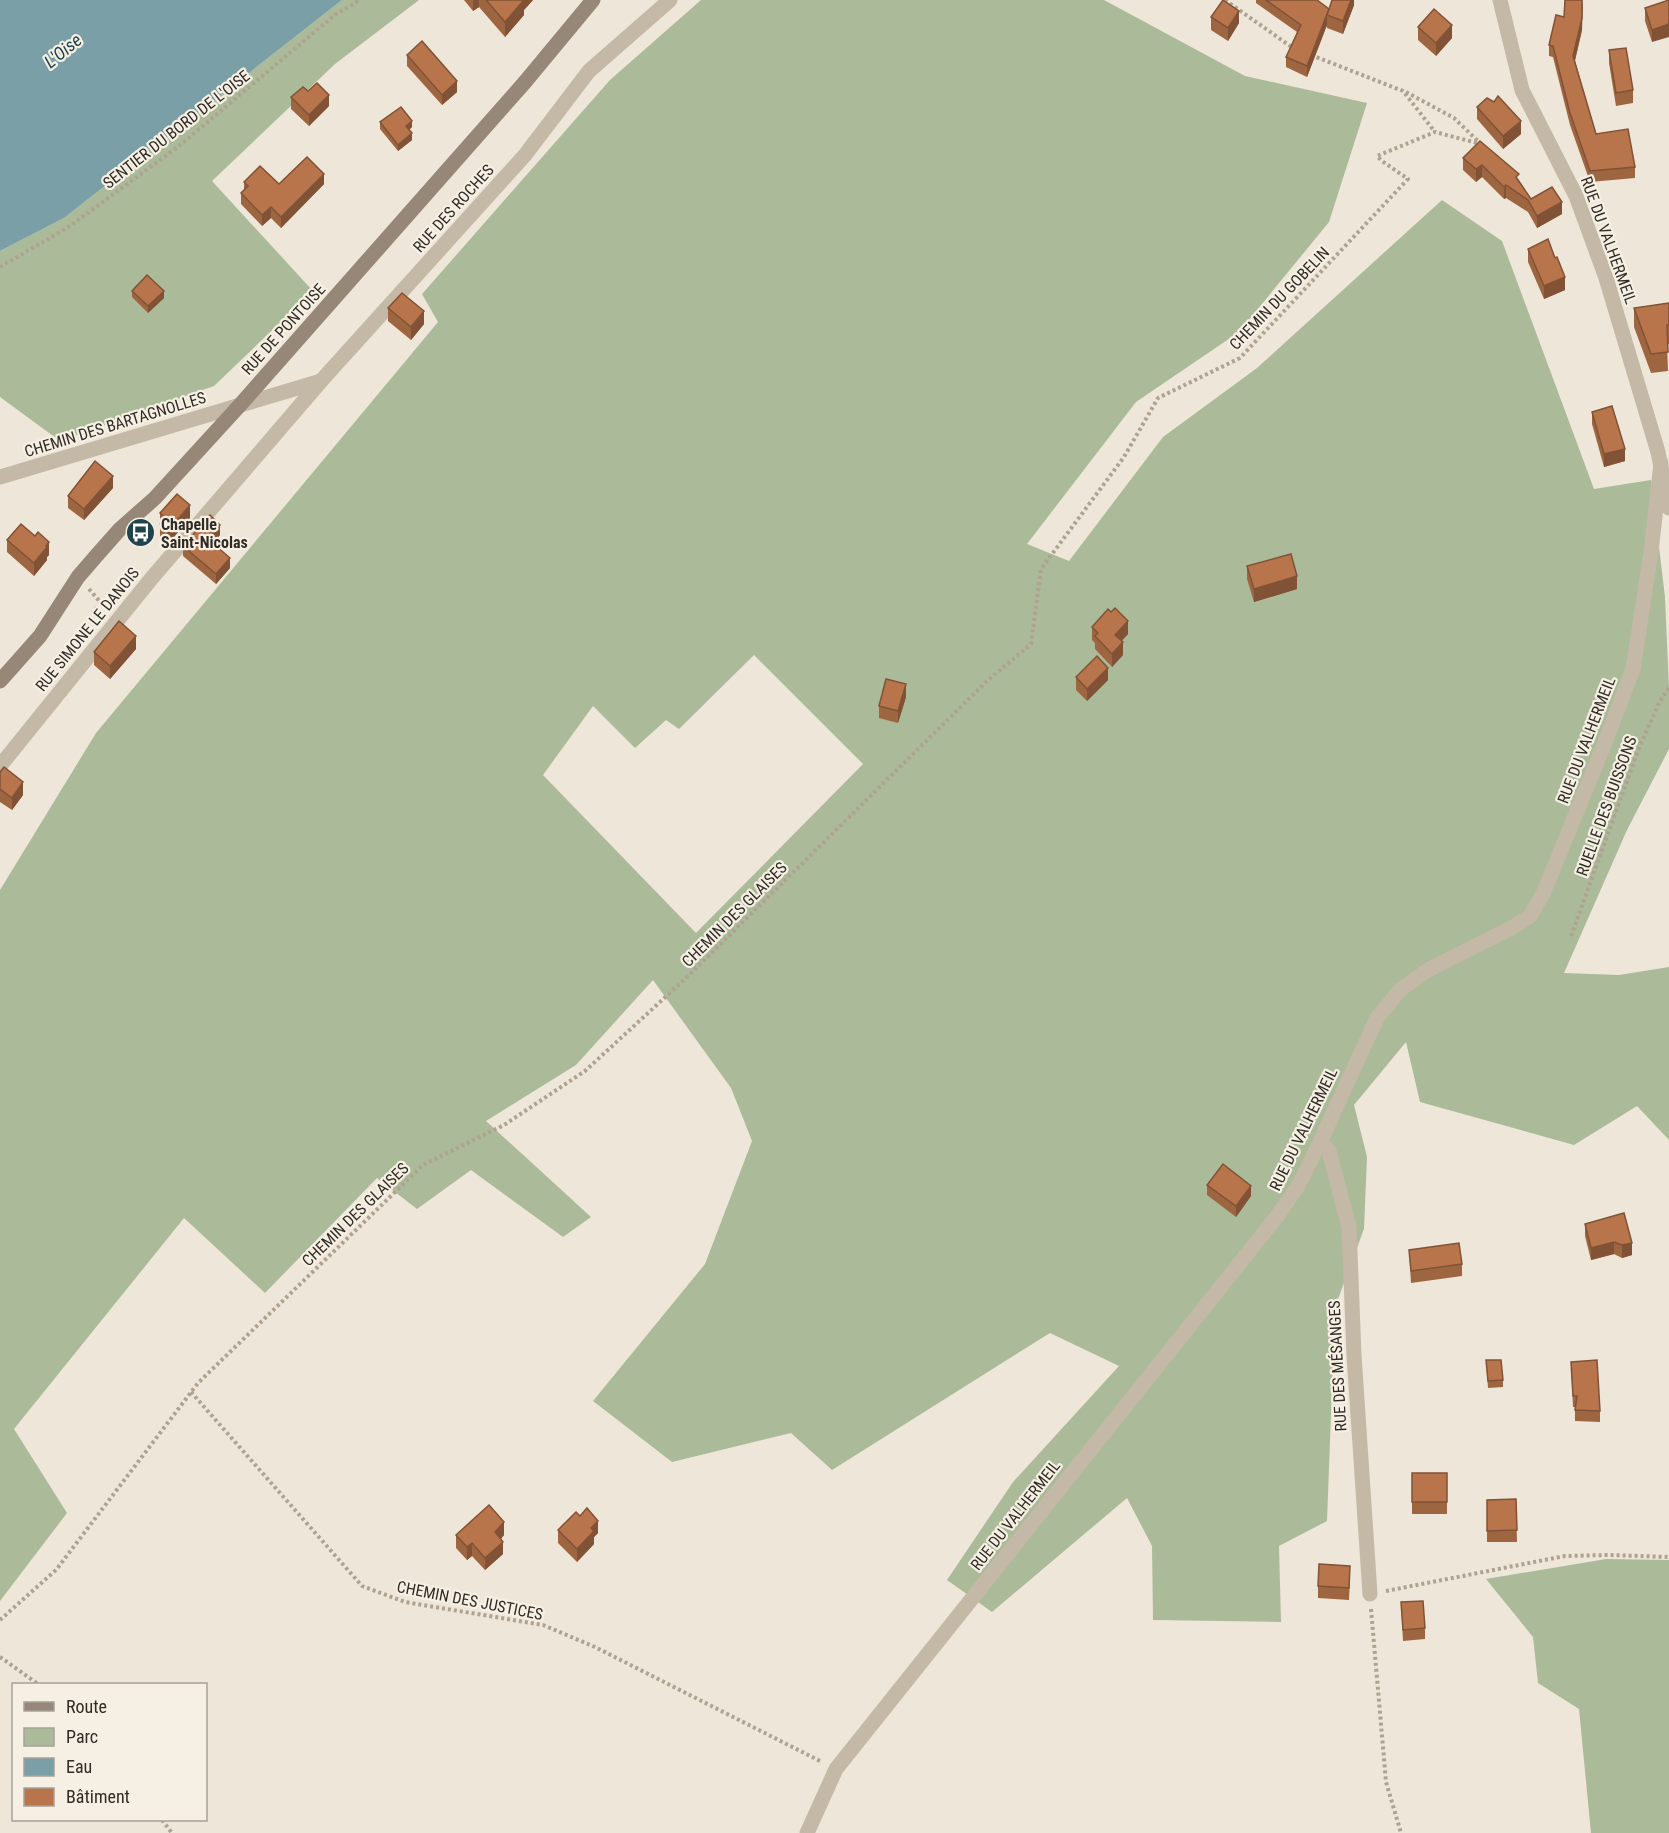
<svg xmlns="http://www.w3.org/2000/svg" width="1669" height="1833" viewBox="0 0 1669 1833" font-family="'Roboto Condensed',sans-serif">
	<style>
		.green { fill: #abbb9a; fill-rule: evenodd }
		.water { fill: #7b9fa7 }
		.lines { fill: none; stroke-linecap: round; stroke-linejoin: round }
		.path { stroke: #afa290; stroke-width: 4; stroke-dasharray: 3 3; stroke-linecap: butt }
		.street { stroke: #c4b8a6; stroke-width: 15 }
		.secondary { stroke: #978778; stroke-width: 15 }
		.wall { fill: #9e6541 }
		.shaded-wall { fill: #815235 }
		.building { fill: #b8754c; stroke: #815235; stroke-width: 1.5 }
		.labels { text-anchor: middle; stroke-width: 4.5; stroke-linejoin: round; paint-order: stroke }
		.street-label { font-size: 16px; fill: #312b26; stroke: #f6f0e4 }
		.poi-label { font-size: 16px; font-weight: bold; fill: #312b26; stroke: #f6f0e4; text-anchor: start }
		.water-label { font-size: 18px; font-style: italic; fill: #20444d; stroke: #f6f0e4 }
	</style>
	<rect width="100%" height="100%" fill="#eee6d8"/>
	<g class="green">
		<polygon points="342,0 419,0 335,64 212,181 313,291 214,386 60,441 0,397 0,251 64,218"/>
		<path d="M 701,0 L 1104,0 L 1245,76 L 1367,103 L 1329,222 L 1239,332 L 1136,402 L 1027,544 L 1069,561 L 1163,437 L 1257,368 L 1442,200 L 1502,241 L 1594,489 L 1651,480 L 1665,597 L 1669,688 L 1669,749 L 1627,830 L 1564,973 L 1619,975 L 1669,967 L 1669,1140 L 1637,1106 L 1574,1145 L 1420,1102 L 1406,1042 L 1354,1105 L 1367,1157 L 1364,1229 L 1335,1307 L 1327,1521 L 1279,1546 L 1281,1622 L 1153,1620 L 1152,1546 L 1127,1498 L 992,1612 L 947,1580 L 1013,1482 L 1119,1366 L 1050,1333 L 832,1470 L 791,1433 L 672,1462 L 593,1401 L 705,1264 L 752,1141 L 731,1088 L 653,980 L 576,1065 L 486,1121 L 591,1217 L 563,1237 L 471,1170 L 417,1209 L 377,1178 L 265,1293 L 184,1218 L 14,1429 L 67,1513 L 0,1601 L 0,890 L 96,733 L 438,322 L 422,294 L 610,80 ZM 754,655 L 863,764 L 696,933 L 543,775 L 593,706 L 635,748 L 666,720 L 679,729 Z"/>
		<polygon points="1606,1559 1669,1560 1669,1833 1591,1833 1579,1709 1538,1683 1533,1637 1486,1579"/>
	</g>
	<polygon class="water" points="0,0 342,0 64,218 0,251"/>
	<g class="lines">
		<g class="path">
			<polyline points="1225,0 1293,48"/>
			<polyline points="1311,55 1403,91 1435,132"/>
			<polyline points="1406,92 1454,118 1481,144"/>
			<polyline points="0,267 70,226 179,146 336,14 360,0"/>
			<polyline points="89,589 101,603 93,612 97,616 101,614"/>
			<polyline points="1571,936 1639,748 1660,701 1669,688"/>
			<polyline points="191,1392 362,1586 405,1602 543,1625 595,1647 822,1762"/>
			<polyline points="1386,1591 1565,1556 1609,1555 1669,1557"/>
			<polyline points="1371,1609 1386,1782 1401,1833"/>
			<polyline points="0,1620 56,1570 198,1383 423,1165 504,1125 585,1071 685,979 986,682 1031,644 1041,569 1124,457 1158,398 1240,358 1408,179 1382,161 1377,156 1435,132 1481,144"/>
			<polyline points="0,1657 38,1684"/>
			<polyline points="162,1820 172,1833"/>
		</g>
		<g class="street">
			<polyline points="1500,0 1522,90 1576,196 1606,278 1658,452 1669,508"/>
			<polyline points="0,477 321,381"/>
			<polyline points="0,766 151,579 321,381 525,155 589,71 670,0"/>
			<polyline points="1320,1142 1329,1151 1349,1227 1354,1355 1370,1594"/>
			<polyline points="807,1833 836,1769 1278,1215 1298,1186 1320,1142 1377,1018 1400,990 1428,970 1513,927 1530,916 1543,894 1606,740 1633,669 1651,552 1661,463"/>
		</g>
		<polyline class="secondary" points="0,681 40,636 78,577 97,555 120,529 155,498 240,405 525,82 593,0"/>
	</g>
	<g class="wall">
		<polygon points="464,0 533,0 524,10 524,15 505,37 479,7 473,11"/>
		<polygon points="1256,0 1317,0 1329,9 1354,0 1354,5 1343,34 1327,28 1327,25 1307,77 1286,67 1286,57 1297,32 1256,3"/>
		<polygon points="1669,0 1652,42 1645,21 1645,8"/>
		<polygon points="1211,17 1239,23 1228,41 1211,30"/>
		<polygon points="1418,27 1452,38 1436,56 1418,40"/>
		<polygon points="1582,30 1575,61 1596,134 1635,167 1635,178 1590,182 1570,125 1553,57 1549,56 1549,45"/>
		<polygon points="1609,50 1633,90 1633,103 1616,106 1609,63"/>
		<polygon points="407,55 457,92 442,105 407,66"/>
		<polygon points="308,91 329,106 309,126 291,109 291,97"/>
		<polygon points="1477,107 1521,134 1503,149 1477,119"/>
		<polygon points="380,122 412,127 409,130 412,140 398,151 380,129"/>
		<polygon points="1480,141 1519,181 1531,199 1562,214 1537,228 1528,212 1506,198 1504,199 1482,177 1476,182 1463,170 1463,158"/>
		<polygon points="244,182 279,184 324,184 281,228 271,218 262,226 241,204 241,193 244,190"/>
		<polygon points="1528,249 1565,290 1544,299 1528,262"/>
		<polygon points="132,291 164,298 148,313 132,297"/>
		<polygon points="1669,303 1669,344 1667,344 1668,371 1651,373 1634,327 1634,308"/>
		<polygon points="388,308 424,324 411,340 388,321"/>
		<polygon points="1592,412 1625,461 1604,467 1592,424"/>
		<polygon points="113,488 84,520 68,508 68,496"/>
		<polygon points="160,513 190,518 168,544 160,536"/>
		<polygon points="220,535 213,543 230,568 216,584 183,556 183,546"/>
		<polygon points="7,540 49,555 47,557 47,560 34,576 7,552"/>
		<polygon points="1247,566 1297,589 1254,602 1247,579"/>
		<polygon points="1092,627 1128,634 1122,641 1123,655 1112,667 1095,649 1095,643 1092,640"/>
		<polygon points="136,649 110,679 94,665 94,652"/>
		<polygon points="1076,677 1108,680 1087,701 1076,690"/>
		<polygon points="906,697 898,723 879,718 879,706"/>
		<polygon points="0,772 23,795 12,810 0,802"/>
		<polygon points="1207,1185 1251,1196 1236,1217 1207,1195"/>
		<polygon points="1624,1213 1632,1255 1622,1258 1614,1254 1591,1260 1585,1236 1585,1224"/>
		<polygon points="1409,1250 1462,1264 1462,1276 1411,1283"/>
		<polygon points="1486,1360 1503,1380 1503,1387 1488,1388"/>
		<polygon points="1571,1362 1600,1411 1600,1422 1575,1421 1575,1407 1573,1407"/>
		<rect x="1412" y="1473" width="35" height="41"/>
		<polygon points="1516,1499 1517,1542 1487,1542 1487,1500"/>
		<polygon points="558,1530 598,1533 594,1537 594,1544 577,1562 558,1543"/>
		<polygon points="456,1535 504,1535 501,1539 503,1554 485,1570 472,1556 467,1560 456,1548"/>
		<polygon points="1350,1578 1349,1600 1318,1598 1318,1586"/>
		<polygon points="1401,1602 1425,1628 1425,1639 1403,1641"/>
	</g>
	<g class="shaded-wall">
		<polygon points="473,0 479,0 479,7 473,11"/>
		<polygon points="521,0 533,0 524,10 524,15 505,37 505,22"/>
		<polygon points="1351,0 1354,0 1354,5 1343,34 1343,21"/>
		<polygon points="1583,0 1582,30 1573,68 1573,56"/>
		<polygon points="1239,11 1239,23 1228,41 1228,28"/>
		<polygon points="1327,15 1327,25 1307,77 1307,66"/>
		<polygon points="1669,24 1669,37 1652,42 1652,30"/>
		<polygon points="1452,25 1452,38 1436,56 1436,43"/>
		<polygon points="457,81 457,92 442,105 442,95"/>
		<polygon points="329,95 329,106 309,126 309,115"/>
		<polygon points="412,121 412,127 406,132 406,126"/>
		<polygon points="1521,121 1521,134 1503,149 1503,136"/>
		<polygon points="412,133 412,140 398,151 398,145"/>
		<polygon points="1482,165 1482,177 1476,182 1476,169"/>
		<polygon points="324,174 324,184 281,228 281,217"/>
		<polygon points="1506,185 1506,198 1504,199 1504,187"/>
		<polygon points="1562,202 1562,214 1537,228 1537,216"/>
		<polygon points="271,207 271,218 262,226 262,215"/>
		<polygon points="1565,277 1565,290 1544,299 1544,286"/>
		<polygon points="164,291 164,298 148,313 148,306"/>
		<polygon points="424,311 424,324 411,340 411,327"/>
		<polygon points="1625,449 1625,461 1604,467 1604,454"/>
		<polygon points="113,476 113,488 84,520 84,509"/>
		<polygon points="190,505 190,518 168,544 168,531"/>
		<polygon points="220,525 220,535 208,549 208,539"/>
		<polygon points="49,542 49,555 47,557 47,560 34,576 34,563"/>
		<polygon points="230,558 230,568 216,584 216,574"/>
		<polygon points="1297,576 1297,589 1254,602 1254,589"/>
		<polygon points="1128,621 1128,634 1115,647 1115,635"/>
		<polygon points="136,636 136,649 110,679 110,666"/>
		<polygon points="1123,642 1123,655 1112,667 1112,654"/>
		<polygon points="1108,668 1108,680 1087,701 1087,689"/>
		<polygon points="906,684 906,697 898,723 898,711"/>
		<polygon points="23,782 23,795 12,810 12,798"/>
		<polygon points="1251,1186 1251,1196 1236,1217 1236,1206"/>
		<polygon points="1614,1242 1614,1254 1591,1260 1591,1248"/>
		<polygon points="1632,1243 1632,1255 1622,1258 1622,1245"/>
		<polygon points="598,1521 598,1533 594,1537 594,1544 577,1562 577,1549 591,1528"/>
		<polygon points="504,1522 504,1535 495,1545 495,1532"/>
		<polygon points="503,1542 503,1554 485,1570 485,1558"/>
		<polygon points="472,1543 472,1556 467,1560 467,1547"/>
	</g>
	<g class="building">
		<polygon points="486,0 524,0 505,22"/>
		<polygon points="1223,0 1239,11 1228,28 1211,17"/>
		<polygon points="1266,0 1317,0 1329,9 1307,66 1286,57 1301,25"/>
		<polygon points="1332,0 1351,0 1343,21 1327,15"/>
		<polygon points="1565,0 1582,0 1582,18 1573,56 1596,134 1628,129 1635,167 1590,171 1570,113 1553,46 1549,45 1556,15 1564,17"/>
		<polygon points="1669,0 1669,24 1652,30 1645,8"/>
		<polygon points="1434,9 1452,25 1436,43 1418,27"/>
		<polygon points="422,41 457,81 442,95 407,55"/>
		<polygon points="1626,48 1633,90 1616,93 1609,50"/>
		<polygon points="317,83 329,95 309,115 291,97 303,87 308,91"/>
		<polygon points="1498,96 1521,121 1503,136 1477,107 1487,98 1494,102"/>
		<polygon points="401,107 412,121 406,126 412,133 398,145 380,122"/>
		<polygon points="1480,141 1519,174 1516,177 1531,199 1552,187 1562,202 1537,216 1528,200 1506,185 1504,187 1482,165 1476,169 1463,158"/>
		<polygon points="307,157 324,174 281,217 271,207 262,215 241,193 248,186 244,182 260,166 279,184"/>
		<polygon points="1548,239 1555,258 1557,257 1565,277 1544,286 1528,249"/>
		<polygon points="147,275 164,291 148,306 132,291"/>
		<polygon points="402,293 424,311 411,327 388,308"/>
		<polygon points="1669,303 1669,325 1667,325 1668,352 1651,354 1634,308"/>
		<polygon points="1612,406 1625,449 1604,454 1592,412"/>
		<polygon points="95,461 113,476 84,509 68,496"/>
		<polygon points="177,494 190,505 168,531 160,524 165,518 160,513"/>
		<polygon points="210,515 220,525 208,539 230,558 216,574 183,546"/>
		<polygon points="21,524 35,536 38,532 49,542 46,546 47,547 34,563 7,540"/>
		<polygon points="1291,554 1297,576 1254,589 1247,566"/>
		<polygon points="1115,608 1128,621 1115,635 1123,642 1112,654 1095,636 1098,633 1092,627 1108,609 1111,612"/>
		<polygon points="119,621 136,636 110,666 94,652"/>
		<polygon points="1097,656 1108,668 1087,689 1076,677"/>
		<polygon points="886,679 906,684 898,711 879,706"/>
		<polygon points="4,767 23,782 12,798 0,789 0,772"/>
		<polygon points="1223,1164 1251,1186 1236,1206 1207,1185"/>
		<polygon points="1624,1213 1632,1243 1622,1245 1614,1242 1591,1248 1585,1224"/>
		<polygon points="1459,1243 1462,1264 1411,1271 1409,1250"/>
		<polygon points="1486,1360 1501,1360 1503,1380 1488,1381"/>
		<polygon points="1597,1360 1600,1411 1575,1410 1577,1396 1573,1396 1571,1362"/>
		<rect x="1412" y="1473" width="35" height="29"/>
		<polygon points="1516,1499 1517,1530 1487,1531 1487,1500"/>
		<polygon points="489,1505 504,1522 495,1532 503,1542 485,1558 472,1543 467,1547 456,1535"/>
		<polygon points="587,1508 598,1521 591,1528 594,1531 577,1549 558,1530 576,1512 580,1516"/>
		<polygon points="1319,1564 1350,1566 1349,1588 1318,1586"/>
		<polygon points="1423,1601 1425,1628 1403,1630 1401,1602"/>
	</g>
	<defs>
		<symbol id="bus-disc" viewBox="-11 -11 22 22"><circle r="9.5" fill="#20444d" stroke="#f6f0e4"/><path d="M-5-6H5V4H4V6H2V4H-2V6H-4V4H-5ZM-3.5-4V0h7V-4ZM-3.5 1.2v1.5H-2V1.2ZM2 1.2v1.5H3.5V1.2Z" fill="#fff"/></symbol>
	</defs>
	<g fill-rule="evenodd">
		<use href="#bus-disc" x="124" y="516" width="33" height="33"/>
	</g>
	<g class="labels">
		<g class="street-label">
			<text transform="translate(176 129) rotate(-38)" y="6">SENTIER DU BORD DE L'OISE</text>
			<text transform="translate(453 208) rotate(-48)" y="6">RUE DES ROCHES</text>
			<text transform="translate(1609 240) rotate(70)" y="6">RUE DU VALHERMEIL</text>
			<text transform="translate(1279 298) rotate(-46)" y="6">CHEMIN DU GOBELIN</text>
			<text transform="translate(283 329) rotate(-48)" y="6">RUE DE PONTOISE</text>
			<text transform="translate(115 424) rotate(-17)" y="6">CHEMIN DES BARTAGNOLLES</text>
			<text transform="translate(87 629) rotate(-51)" y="6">RUE SIMONE LE DANOIS</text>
			<text transform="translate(1586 740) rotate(-69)" y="6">RUE DU VALHERMEIL</text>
			<text transform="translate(1606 806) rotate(-70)" y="6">RUELLE DES BUISSONS</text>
			<text transform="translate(734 914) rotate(-45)" y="6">CHEMIN DES GLAISES</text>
			<text transform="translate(1303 1129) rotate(-64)" y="6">RUE DU VALHERMEIL</text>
			<text transform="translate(355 1214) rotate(-44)" y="6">CHEMIN DES GLAISES</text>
			<text transform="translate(1337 1366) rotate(-93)" y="6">RUE DES MÉSANGES</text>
			<text transform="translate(1015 1515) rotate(-52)" y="6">RUE DU VALHERMEIL</text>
			<text transform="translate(470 1600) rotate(11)" y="6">CHEMIN DES JUSTICES</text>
		</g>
		<g class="poi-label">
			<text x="161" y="530">Chapelle<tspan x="161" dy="18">Saint-Nicolas</tspan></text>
		</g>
		<g class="water-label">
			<text transform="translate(63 51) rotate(-39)" y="6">L'Oise</text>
		</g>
	</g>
	<rect x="12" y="1683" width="195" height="138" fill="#f6f0e4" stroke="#a7a198" stroke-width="1.5"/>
	<rect x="24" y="1702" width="30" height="9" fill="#978778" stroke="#a7a198" stroke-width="1.5"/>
	<text x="66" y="1713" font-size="18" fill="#312b26">Route</text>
	<rect x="24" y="1728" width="30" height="18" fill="#abbb9a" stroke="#a7a198" stroke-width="1.5"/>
	<text x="66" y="1743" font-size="18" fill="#312b26">Parc</text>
	<rect x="24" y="1758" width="30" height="18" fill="#7b9fa7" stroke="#a7a198" stroke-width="1.5"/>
	<text x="66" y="1773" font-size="18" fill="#312b26">Eau</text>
	<rect x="24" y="1788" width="30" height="18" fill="#b8754c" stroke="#a7a198" stroke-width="1.5"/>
	<text x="66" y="1803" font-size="18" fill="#312b26">Bâtiment</text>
</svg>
